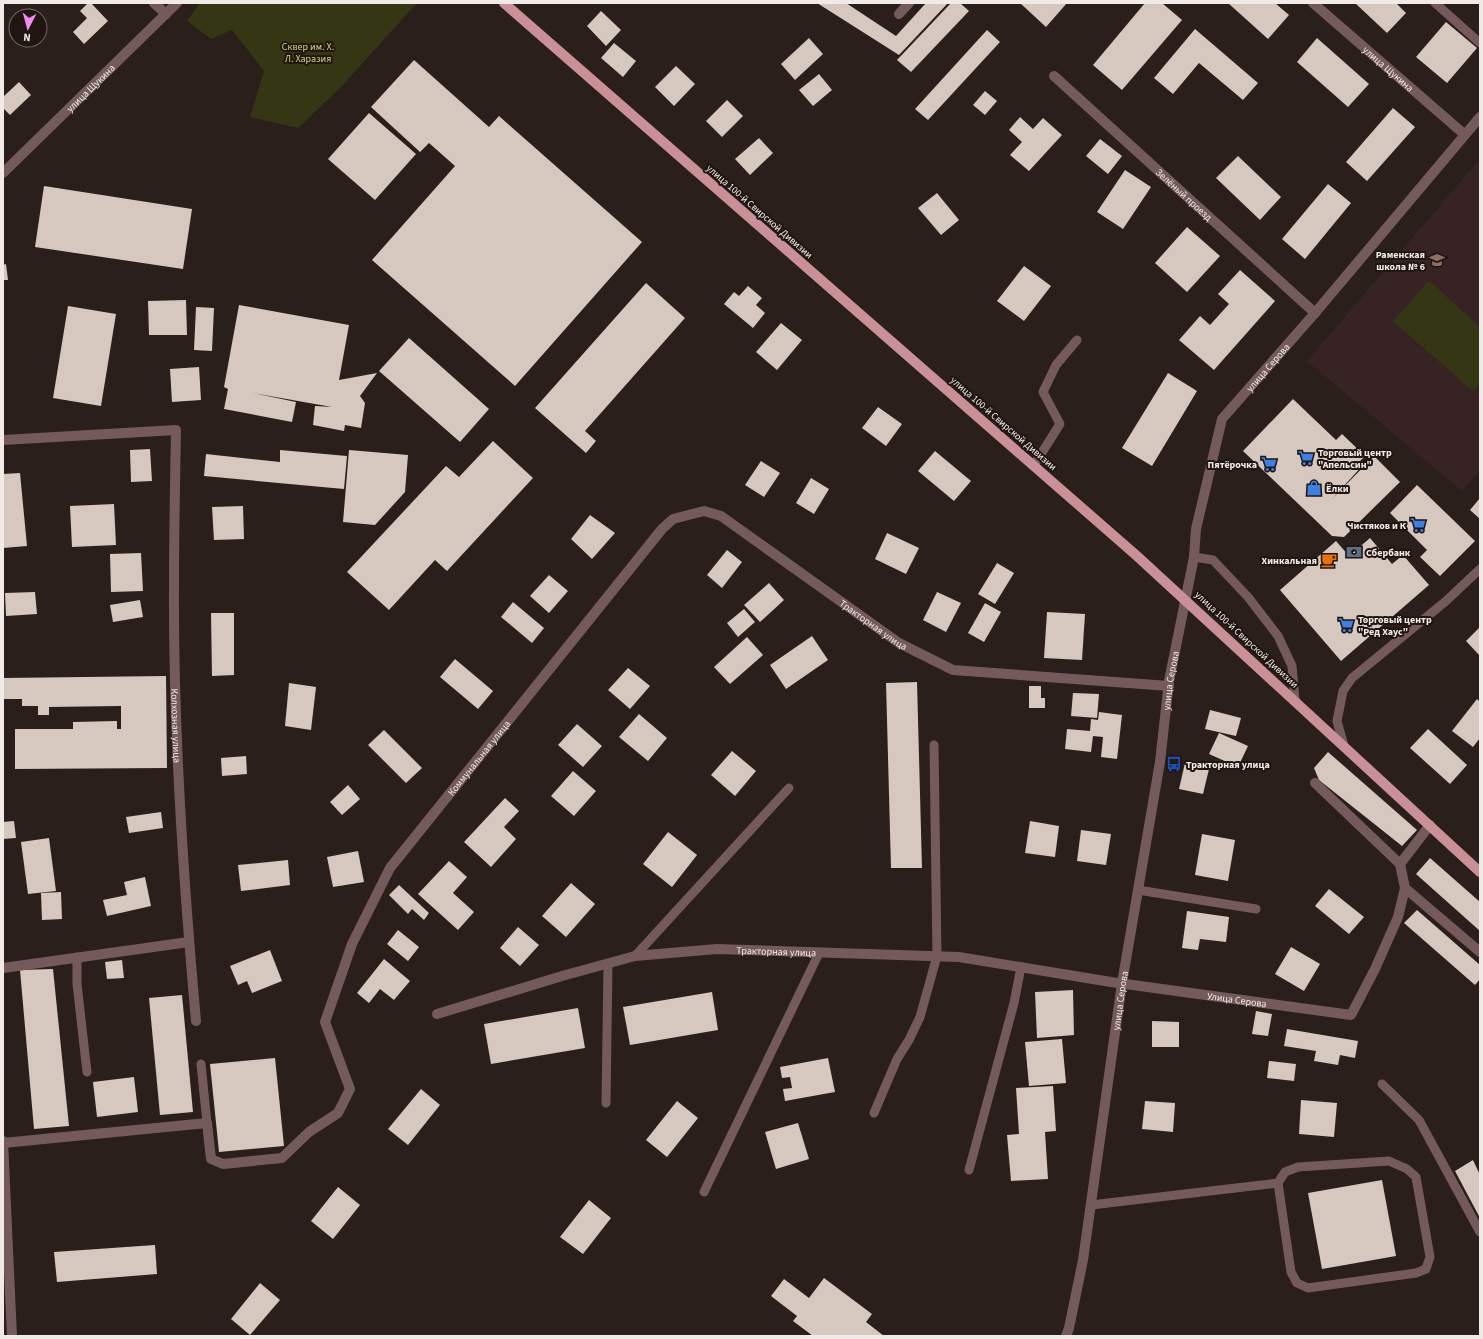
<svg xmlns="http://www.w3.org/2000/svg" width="1483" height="1339" viewBox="0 0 1483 1339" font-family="'Source Sans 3',sans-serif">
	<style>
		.education { fill: #372324 }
		.green { fill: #353613 }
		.building { fill: #d6c7bf }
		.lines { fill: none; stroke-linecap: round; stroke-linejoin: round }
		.service { stroke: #755a5c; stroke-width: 9 }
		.minor { stroke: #755a5c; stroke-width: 10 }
		.tertiary { stroke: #755a5c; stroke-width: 10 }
		.primary { stroke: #c99197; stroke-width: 10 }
		.labels { text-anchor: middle; stroke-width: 4; stroke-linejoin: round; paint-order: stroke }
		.park-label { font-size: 10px; fill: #d3d67f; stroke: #201611 }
		.street-label { font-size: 10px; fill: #f2eae7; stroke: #201611 }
		.poi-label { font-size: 10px; font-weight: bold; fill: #f2eae7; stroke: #201611; text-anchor: start }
	</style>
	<rect width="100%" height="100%" fill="#2a1f1a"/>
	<polygon class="education" points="1480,159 1480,470 1462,491 1307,361"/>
	<g class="green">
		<polygon points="200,3 417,3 341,87 298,128 250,117 264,71 232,30 211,39 187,21"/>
		<polygon points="1429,281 1480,327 1480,383 1473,391 1393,321"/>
	</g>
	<g class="building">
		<polygon points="88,3 91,3 108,21 84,44 73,32 87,18 80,11"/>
		<polygon points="817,3 846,3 896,36 926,3 948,3 899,55"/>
		<polygon points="951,3 960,3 969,11 911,72 897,60"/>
		<polygon points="1020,3 1067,3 1046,27"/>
		<polygon points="1145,3 1162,3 1182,20 1122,90 1093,65"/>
		<polygon points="1228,3 1275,3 1289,15 1268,39"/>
		<polygon points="1355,3 1396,3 1406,13 1387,33"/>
		<polygon points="601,11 621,30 606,46 587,26"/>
		<polygon points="1446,22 1477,48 1447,83 1416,57"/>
		<polygon points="1195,29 1258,83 1243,100 1199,63 1173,94 1154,78"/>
		<polygon points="987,30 1000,42 928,120 915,109"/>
		<polygon points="809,38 823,54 795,80 781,64"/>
		<polygon points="1317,38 1369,84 1348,107 1297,62"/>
		<polygon points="614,43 636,61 623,77 601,58"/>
		<polygon points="414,60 489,127 499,116 642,242 515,386 372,260 455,166 429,143 420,152 371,107"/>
		<polygon points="676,66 695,84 674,106 655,87"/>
		<polygon points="819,74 832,90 813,106 799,90"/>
		<polygon points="19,82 31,95 10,115 3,108 3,97"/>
		<polygon points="985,91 997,101 985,115 973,105"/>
		<polygon points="727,100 743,116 722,137 706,121"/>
		<polygon points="1393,108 1415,127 1367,181 1346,162"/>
		<polygon points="369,113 416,154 375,200 328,159"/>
		<polygon points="1020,117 1033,129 1043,118 1062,135 1029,171 1010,155 1022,142 1009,130"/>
		<polygon points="759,138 773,153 750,175 735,159"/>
		<polygon points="1100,139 1122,156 1108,174 1086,156"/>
		<polygon points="1238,156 1281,197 1260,220 1216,178"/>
		<polygon points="1125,170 1151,187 1123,229 1097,212"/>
		<polygon points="1328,184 1351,203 1305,259 1282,239"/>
		<polygon points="44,186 192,209 183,269 35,247"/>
		<polygon points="937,193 959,220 941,235 918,208"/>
		<polygon points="1187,227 1220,256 1187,292 1155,263"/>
		<polygon points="6,264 8,280 3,280 3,265"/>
		<polygon points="1024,266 1051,286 1024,321 997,301"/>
		<polygon points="1240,270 1275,301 1214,370 1179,340 1200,316 1210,325 1229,304 1218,294"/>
		<polygon points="646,283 685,318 585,431 596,441 586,453 535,408"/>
		<polygon points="748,286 762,298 756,305 765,313 753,328 724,304 734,292 739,296"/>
		<polygon points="186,300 187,335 149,335 148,301"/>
		<polygon points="239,305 349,325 339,380 377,373 360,396 365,403 361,428 345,425 344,431 313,425 315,406 332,407 253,393 296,402 292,422 224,409 228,389 224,387"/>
		<polygon points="68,306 116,314 101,406 53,398"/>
		<polygon points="196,307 214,308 212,351 194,350"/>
		<polygon points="781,323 802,340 777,370 756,352"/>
		<polygon points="409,338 489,409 460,442 379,371"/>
		<polygon points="199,367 201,400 172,402 170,369"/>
		<polygon points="1168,373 1197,391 1152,466 1122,448"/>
		<polygon points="1293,399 1336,440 1342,434 1365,456 1360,461 1364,464 1331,500 1374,456 1400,482 1344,537 1332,536 1243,451"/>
		<polygon points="878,407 902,424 886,446 862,428"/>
		<polygon points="493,441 533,478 447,571 435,560 389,610 347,572 446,466 459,477"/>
		<polygon points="150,449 152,481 131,482 130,450"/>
		<polygon points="280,450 347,456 344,489 204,476 206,454 280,462"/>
		<polygon points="349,450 408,455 405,492 375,525 343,522"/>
		<polygon points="935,451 971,481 954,501 918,471"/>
		<polygon points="761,461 780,473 764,497 745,485"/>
		<polygon points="20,473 27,546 3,548 3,474"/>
		<polygon points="811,478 829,489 814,514 796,503"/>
		<polygon points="1417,485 1475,541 1440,576 1420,557 1427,550 1390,513"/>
		<polygon points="1480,498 1480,519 1470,510"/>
		<polygon points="114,504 116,545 72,547 70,506"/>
		<polygon points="243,506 244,539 214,540 212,507"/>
		<polygon points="590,515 615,533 592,559 571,539"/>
		<polygon points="887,533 919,548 906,574 875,559"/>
		<polygon points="1370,538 1392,564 1403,555 1429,585 1341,661 1280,590 1336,541 1349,556"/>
		<polygon points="727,550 742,562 722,588 707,575"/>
		<polygon points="141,553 143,591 111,592 110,554"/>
		<polygon points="997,563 1014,573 995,604 978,594"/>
		<polygon points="549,575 568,591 549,613 530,596"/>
		<polygon points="769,583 784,600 760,622 744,605"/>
		<polygon points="35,592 37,614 6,616 5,593"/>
		<polygon points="937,592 961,603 946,632 923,620"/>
		<polygon points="140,600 143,617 113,622 110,605"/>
		<polygon points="513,602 544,628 532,643 501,617"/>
		<polygon points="985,603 1001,612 984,642 968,633"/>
		<polygon points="744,609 755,622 738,637 727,623"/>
		<polygon points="1047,612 1085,614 1082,660 1044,658"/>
		<polygon points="211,613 234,613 234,675 212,676"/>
		<polygon points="1480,627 1480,656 1466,641"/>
		<polygon points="812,636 828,660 786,689 770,665"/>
		<polygon points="747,637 763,655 730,684 714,667"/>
		<polygon points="455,659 493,691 478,709 440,677"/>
		<polygon points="628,668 650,686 630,709 608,690"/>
		<polygon points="166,676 167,768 15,769 15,729 73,729 73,722 117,721 117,729 121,729 121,706 49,707 49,715 38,715 38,706 22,706 22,699 3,699 3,678"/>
		<polygon points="917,682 922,868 891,868 886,683"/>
		<polygon points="289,683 316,687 311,730 285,726"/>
		<polygon points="1029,686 1041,686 1041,698 1045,698 1045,708 1029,708"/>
		<polygon points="1073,693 1099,694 1097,718 1071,716"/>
		<polygon points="1477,699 1480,702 1480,738 1473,747 1452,731"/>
		<polygon points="1210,710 1241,718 1236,736 1205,729"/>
		<polygon points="1099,712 1122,715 1117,759 1101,757 1103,737 1093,736 1091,752 1065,749 1067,729 1090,731 1091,719 1098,720"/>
		<polygon points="639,714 667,738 648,761 619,737"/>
		<polygon points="577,724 602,746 583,767 558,745"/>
		<polygon points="1428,729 1467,765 1450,784 1410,748"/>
		<polygon points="384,730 422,768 406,783 368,745"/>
		<polygon points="1219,733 1248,746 1238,767 1209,754"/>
		<polygon points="732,751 756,771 735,796 711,775"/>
		<polygon points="1328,752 1417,830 1402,846 1319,780 1314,768"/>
		<polygon points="246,756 247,774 222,776 221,758"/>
		<polygon points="1185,763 1209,769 1203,794 1179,789"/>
		<polygon points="573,771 596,791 574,816 551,796"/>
		<polygon points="348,785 360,799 342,815 330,802"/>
		<polygon points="505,798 519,811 504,827 516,839 491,867 464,842"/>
		<polygon points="161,812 163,828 129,833 126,817"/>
		<polygon points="14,821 16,838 3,839 3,822"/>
		<polygon points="1030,821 1059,826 1055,857 1025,853"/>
		<polygon points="1081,830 1111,834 1106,865 1077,861"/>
		<polygon points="668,832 697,855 672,887 643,864"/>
		<polygon points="1202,834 1235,840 1228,881 1195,875"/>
		<polygon points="49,838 56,891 28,894 21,842"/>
		<polygon points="358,851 364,882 333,887 327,857"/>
		<polygon points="1430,858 1480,902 1480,931 1416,874"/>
		<polygon points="288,860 290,885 241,891 238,865"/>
		<polygon points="449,861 467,877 453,893 474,912 458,930 418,894"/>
		<polygon points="145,877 151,906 107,916 103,900 127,895 124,882"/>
		<polygon points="571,883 595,904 566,937 542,916"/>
		<polygon points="399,885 429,913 424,920 412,909 408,914 389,895"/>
		<polygon points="1329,889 1364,917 1349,934 1315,906"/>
		<polygon points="61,892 62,919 42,920 41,893"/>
		<polygon points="1417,910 1480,965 1480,979 1475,985 1404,923"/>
		<polygon points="1187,911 1229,917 1226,942 1200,939 1198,950 1182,948"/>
		<polygon points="518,927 539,945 520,966 500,948"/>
		<polygon points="398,930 419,947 408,961 387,944"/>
		<polygon points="1291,947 1320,964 1304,991 1275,974"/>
		<polygon points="270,950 282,981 252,993 247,981 238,985 230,966"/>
		<polygon points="384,959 410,981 394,1000 380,989 369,1003 357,993"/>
		<polygon points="122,960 124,978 107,979 105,962"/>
		<polygon points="53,969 69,1126 34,1129 20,970"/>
		<polygon points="1073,990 1074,1035 1037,1038 1035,992"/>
		<polygon points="712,992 718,1030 630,1045 623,1007"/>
		<polygon points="182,995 193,1112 160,1115 149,998"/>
		<polygon points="578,1008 585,1048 491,1064 484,1024"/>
		<polygon points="1256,1011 1272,1014 1268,1036 1252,1034"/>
		<polygon points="1152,1021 1179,1022 1179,1047 1152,1047"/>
		<polygon points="1287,1029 1358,1041 1355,1058 1340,1055 1338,1065 1314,1061 1316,1051 1284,1046"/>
		<polygon points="1062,1039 1066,1083 1029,1086 1025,1042"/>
		<polygon points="275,1058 284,1146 219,1152 210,1064"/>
		<polygon points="828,1058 835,1092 785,1101 783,1089 792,1088 790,1077 782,1078 780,1067"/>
		<polygon points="1269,1061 1296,1064 1294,1081 1267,1078"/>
		<polygon points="134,1077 138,1112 97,1117 93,1082"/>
		<polygon points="1053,1086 1056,1131 1045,1132 1048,1179 1011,1181 1007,1135 1019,1134 1016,1088"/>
		<polygon points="421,1089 440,1105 408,1145 388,1129"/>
		<polygon points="1301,1100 1337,1103 1334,1137 1299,1134"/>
		<polygon points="677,1101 698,1118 667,1157 646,1140"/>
		<polygon points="1145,1101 1175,1103 1173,1132 1142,1129"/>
		<polygon points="798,1123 809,1159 776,1169 765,1132"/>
		<polygon points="1473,1160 1480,1175 1480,1218 1455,1171"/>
		<polygon points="1382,1180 1396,1256 1322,1269 1308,1193"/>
		<polygon points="338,1187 360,1205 333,1239 311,1221"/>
		<polygon points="589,1200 611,1218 583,1254 560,1237"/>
		<polygon points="155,1245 157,1274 57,1282 54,1252"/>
		<polygon points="824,1278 872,1314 866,1322 884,1336 813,1336 793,1321 797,1316 771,1296 784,1279 809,1298"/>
		<polygon points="260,1283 280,1300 250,1335 231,1319"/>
	</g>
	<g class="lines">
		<g class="service">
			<polyline points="1435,3 1480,43"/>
			<polyline points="1034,465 1060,424 1043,392 1056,365 1077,340"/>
			<polyline points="1194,557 1213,560 1248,597 1278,636 1292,666 1295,700"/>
			<polyline points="1344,746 1337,721 1343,691 1352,678 1446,601 1480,569"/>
			<polyline points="1138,890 1256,909"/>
			<polyline points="635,956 789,788"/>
			<polyline points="77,957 77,984 87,1072"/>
			<polyline points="201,1064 207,1123"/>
			<polyline points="1382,1084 1419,1120 1480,1232"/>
			<polyline points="606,1103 608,964"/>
			<polyline points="874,1113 897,1059 909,1040 920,1017 937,956 934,745"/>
			<polyline points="969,1170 1014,1003 1021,967"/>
			<polyline points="704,1192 819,953"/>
			<polyline points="1091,1205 1278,1183 1291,1272 1297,1283 1308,1288 1416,1273 1426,1269 1430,1257 1416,1177 1407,1169 1389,1161 1298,1167 1285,1172 1278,1183"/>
		</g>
		<g class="minor">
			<polyline points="154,3 166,14"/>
			<path id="s1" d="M 1313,3 L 1464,134"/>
			<polyline points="899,14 909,3"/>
			<path id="s2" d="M 1054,76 L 1315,313"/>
			<path id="s3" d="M 3,440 L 176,430 C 175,481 174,532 174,584 C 173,728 183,877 196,1021"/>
			<polyline points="1400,864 1430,825"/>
			<polyline points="1405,888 1480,952"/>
			<polyline points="3,968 189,942"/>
			<path id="s4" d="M 437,1014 L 562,976 L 635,956 L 717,949 L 959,957 L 1111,982 L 1351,1015 L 1375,969 L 1398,917 L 1405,888 L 1400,864 L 1315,783"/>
			<polyline points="3,1141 12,1336"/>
			<path id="s5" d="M 3,1143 L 207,1123 L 211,1159 L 223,1164 L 282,1158 L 309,1132 L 338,1113 L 350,1089 L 325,1022 L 352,944 L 390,868 L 662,529 L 673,519 L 704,511 L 721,516 L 899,643 L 953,670 L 1169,686"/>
		</g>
		<g class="tertiary">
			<path id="s6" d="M 3,173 L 177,3"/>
			<path id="s7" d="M 1066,1336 L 1069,1328 L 1083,1260 L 1122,983 L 1160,762 L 1169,681 L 1194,557 L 1196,529 L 1222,419 L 1315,313 L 1480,117"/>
		</g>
		<polyline class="primary" points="504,3 1137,556 1480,872"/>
	</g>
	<defs>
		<symbol id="school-bare" viewBox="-9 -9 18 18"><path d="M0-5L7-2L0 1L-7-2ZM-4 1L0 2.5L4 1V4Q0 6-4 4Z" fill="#8d6e63" stroke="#201611" stroke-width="2.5" paint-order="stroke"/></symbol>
		<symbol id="supermarket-bare" viewBox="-9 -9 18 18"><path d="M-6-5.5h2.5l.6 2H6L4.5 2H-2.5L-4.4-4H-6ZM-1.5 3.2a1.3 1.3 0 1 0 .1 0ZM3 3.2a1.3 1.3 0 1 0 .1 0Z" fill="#3f7fe0" stroke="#201611" stroke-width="2.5" paint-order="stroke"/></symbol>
		<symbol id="shop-bare" viewBox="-9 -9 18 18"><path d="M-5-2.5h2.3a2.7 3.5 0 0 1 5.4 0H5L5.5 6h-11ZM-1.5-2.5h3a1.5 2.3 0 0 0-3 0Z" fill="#3f7fe0" stroke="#201611" stroke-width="2.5" paint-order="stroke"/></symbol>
		<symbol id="bank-bare" viewBox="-9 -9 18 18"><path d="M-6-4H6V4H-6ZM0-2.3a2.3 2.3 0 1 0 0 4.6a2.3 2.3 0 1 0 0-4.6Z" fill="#5c6f8a" stroke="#201611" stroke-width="2.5" paint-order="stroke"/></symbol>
		<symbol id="cafe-bare" viewBox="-9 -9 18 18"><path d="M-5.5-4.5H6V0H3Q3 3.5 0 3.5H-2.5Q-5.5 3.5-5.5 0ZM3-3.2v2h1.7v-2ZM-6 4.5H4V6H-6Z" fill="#e8710a" stroke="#201611" stroke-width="2.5" paint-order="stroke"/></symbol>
		<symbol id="bus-bare" viewBox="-9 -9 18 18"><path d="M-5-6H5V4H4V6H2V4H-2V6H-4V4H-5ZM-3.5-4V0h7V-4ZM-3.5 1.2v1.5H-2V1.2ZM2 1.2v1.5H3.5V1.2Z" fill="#1a4fb4" stroke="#201611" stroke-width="2.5" paint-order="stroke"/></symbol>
	</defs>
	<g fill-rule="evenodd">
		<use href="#school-bare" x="1426" y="249" width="22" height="22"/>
		<use href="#supermarket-bare" x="1295" y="447" width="22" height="22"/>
		<use href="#supermarket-bare" x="1258" y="453" width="22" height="22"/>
		<use href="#shop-bare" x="1303" y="477" width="22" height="22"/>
		<use href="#supermarket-bare" x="1407" y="514" width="22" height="22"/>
		<use href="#bank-bare" x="1343" y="541" width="22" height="22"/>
		<use href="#cafe-bare" x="1318" y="549" width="22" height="22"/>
		<use href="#supermarket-bare" x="1335" y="614" width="22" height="22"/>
		<use href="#bus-bare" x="1163" y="753" width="22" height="22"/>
	</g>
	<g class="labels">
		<g class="park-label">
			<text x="308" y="50">Сквер им. Х.<tspan x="308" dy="12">Л. Харазия</tspan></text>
		</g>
		<g class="street-label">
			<text dy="4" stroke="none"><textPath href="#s1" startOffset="100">улица Щукина</textPath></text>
			<text dy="4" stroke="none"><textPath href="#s6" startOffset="122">улица Щукина</textPath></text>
			<text dy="4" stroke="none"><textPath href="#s2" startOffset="176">Зелёный проезд</textPath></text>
			<text transform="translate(760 211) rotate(41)" y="4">улица 100-й Свирской Дивизии</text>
			<text dy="4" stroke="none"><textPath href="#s7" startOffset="1000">улица Серова</textPath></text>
			<text transform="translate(1004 423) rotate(41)" y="4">улица 100-й Свирской Дивизии</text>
			<text dy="4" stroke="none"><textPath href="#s5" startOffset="1338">Тракторная улица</textPath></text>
			<text transform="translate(1247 639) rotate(43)" y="4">улица 100-й Свирской Дивизии</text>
			<text dy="4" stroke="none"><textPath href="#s7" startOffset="664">улица Серова</textPath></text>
			<text dy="4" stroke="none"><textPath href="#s3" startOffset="469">Колхозная улица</textPath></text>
			<text dy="4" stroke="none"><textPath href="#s5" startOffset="793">Коммунальная улица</textPath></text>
			<text dy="4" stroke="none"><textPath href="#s4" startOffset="348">Тракторная улица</textPath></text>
			<text dy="4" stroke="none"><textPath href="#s4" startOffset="812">Улица Серова</textPath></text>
			<text dy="4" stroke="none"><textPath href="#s7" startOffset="340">улица Серова</textPath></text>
		</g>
		<g class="poi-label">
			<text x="1425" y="258" text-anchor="end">Раменская<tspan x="1425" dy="12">школа № 6</tspan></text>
			<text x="1318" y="456">Торговый центр<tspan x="1318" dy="12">"Апельсин"</tspan></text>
			<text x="1257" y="468" text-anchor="end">Пятёрочка</text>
			<text x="1326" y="492">Ёлки</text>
			<text x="1406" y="529" text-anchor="end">Чистяков и К</text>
			<text x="1366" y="556">Сбербанк</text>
			<text x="1317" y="564" text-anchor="end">Хинкальная</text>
			<text x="1358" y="623">Торговый центр<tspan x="1358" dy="12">"Ред Хаус"</tspan></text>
			<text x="1186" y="768">Тракторная улица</text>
		</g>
	</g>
	<rect width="1483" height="1339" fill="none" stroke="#f2eae7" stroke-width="8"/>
	<g transform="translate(28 28) rotate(186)"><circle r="19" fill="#201611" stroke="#746b67"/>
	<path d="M0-3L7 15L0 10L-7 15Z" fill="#f38af2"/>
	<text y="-6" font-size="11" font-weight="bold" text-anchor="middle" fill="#f2eae7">N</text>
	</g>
</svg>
